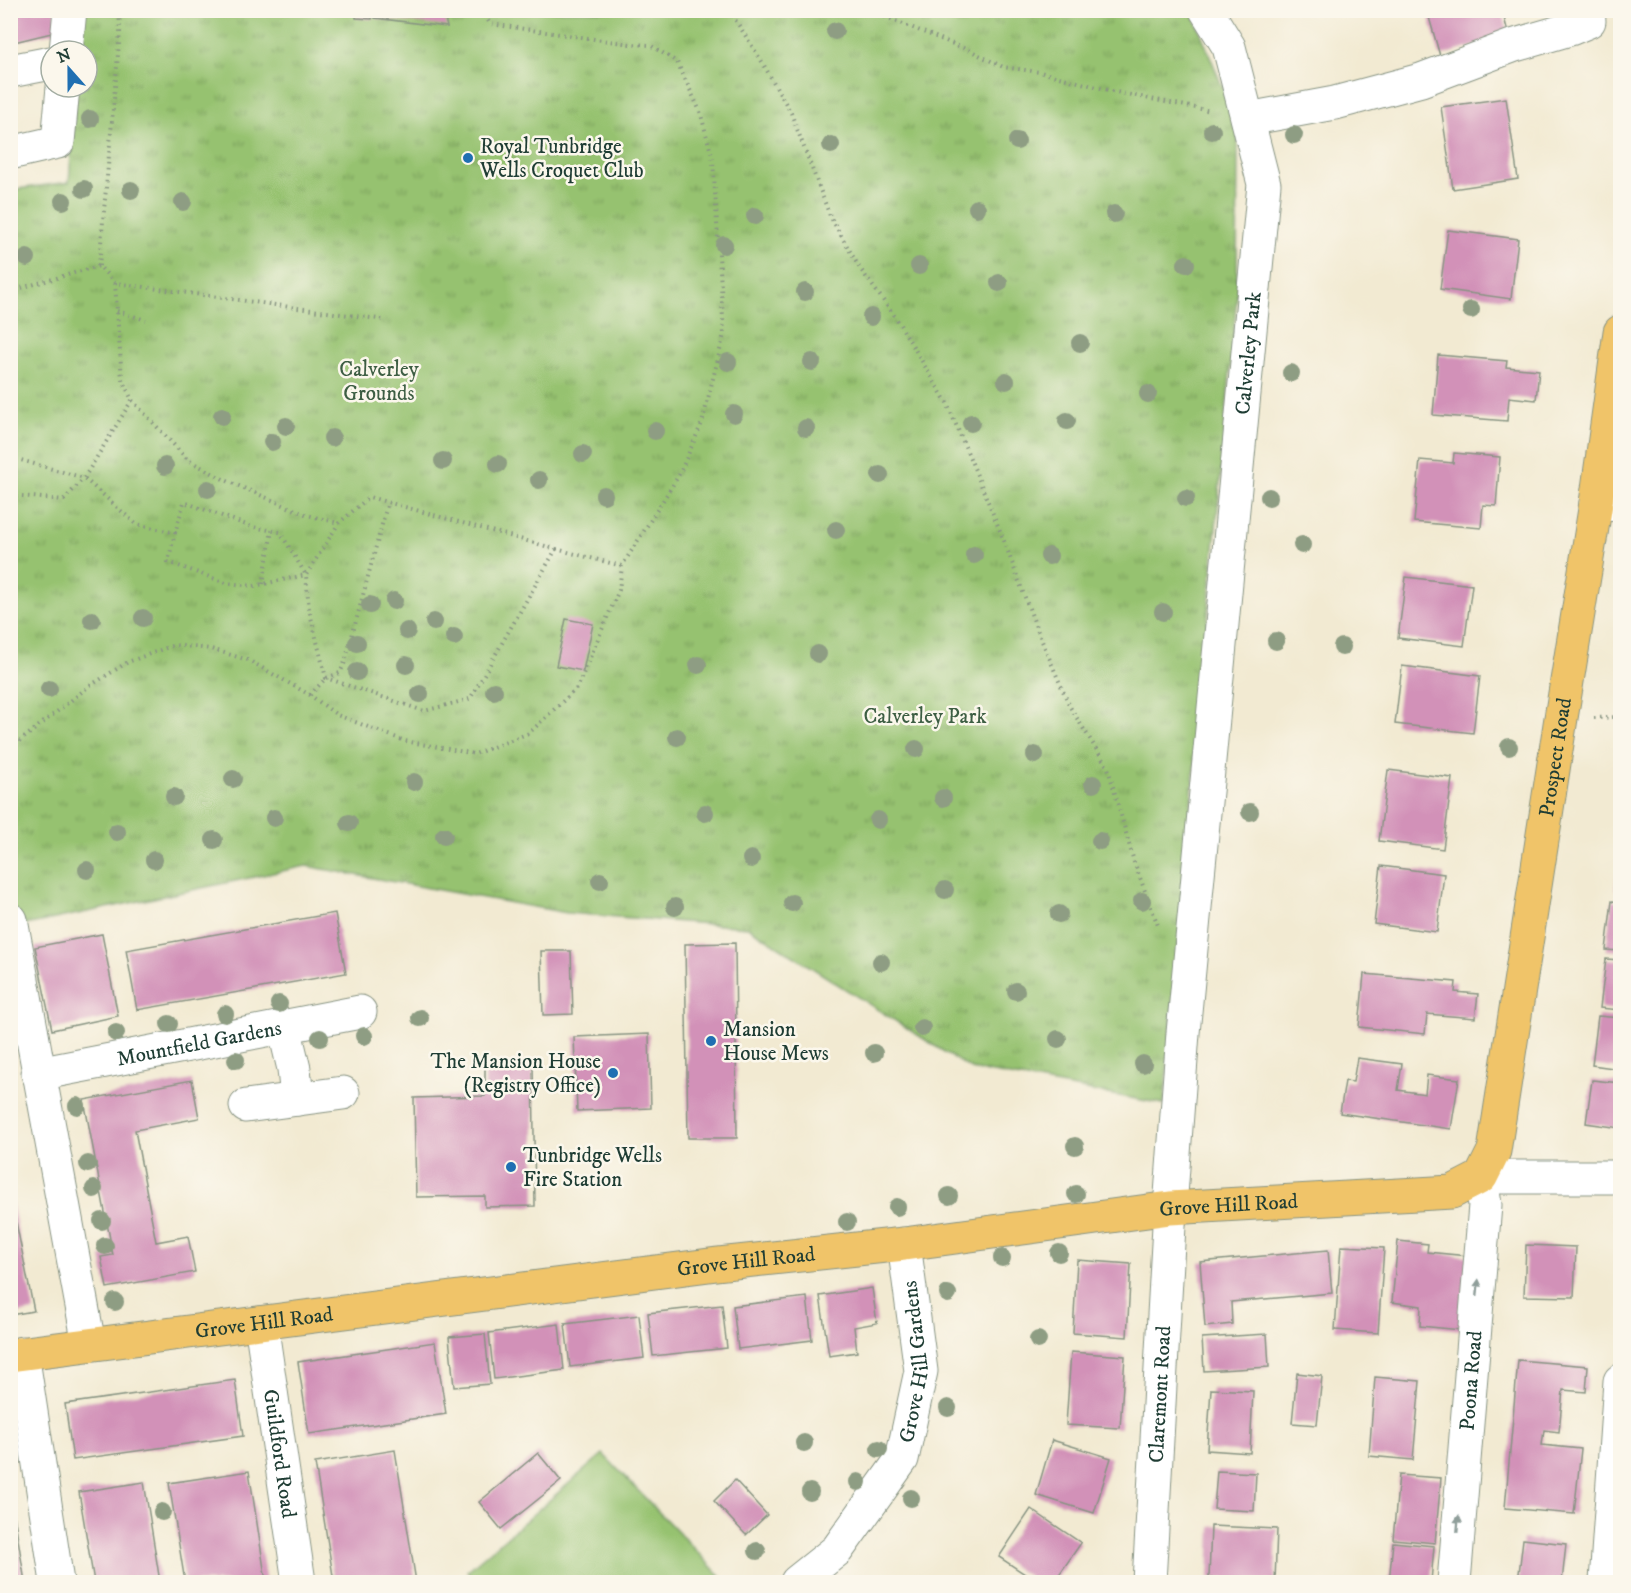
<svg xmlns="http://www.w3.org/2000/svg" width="1631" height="1593" viewBox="0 0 1631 1593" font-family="'IM FELL DW Pica',serif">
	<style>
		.green { fill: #96c270; stroke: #5a8052; stroke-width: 1.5 }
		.park { fill: url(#park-tufts); stroke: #5a8052; stroke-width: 1.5 }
		.building { fill: #d291b8 }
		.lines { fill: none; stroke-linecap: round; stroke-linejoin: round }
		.minor-casing { stroke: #889483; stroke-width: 35 }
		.major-casing { stroke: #889483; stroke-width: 35 }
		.path { stroke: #889483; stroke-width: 4; stroke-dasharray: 1.5 4.5; stroke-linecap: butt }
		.minor { stroke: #fff; stroke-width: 33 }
		.major { stroke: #f0c469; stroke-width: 33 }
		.tree { fill: #8e9d83 }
		.oneway { fill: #8f9e9a }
		.poi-dot { fill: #1f6fb2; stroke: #fbf7ec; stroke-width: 2 }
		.labels { text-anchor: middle; stroke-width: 5; stroke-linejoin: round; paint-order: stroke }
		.poi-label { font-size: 21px; fill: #1f3d34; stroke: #fbf7ec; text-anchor: start }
		.street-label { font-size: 21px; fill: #1f3d34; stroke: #fbf7ec }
		.park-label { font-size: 21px; fill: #3d5e43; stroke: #fbf7ec }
	</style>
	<defs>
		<pattern id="park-tufts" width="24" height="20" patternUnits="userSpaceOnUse" patternTransform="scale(1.5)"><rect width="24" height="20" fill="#96c270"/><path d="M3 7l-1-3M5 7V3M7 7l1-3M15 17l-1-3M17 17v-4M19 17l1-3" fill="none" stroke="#7a9f5d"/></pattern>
	</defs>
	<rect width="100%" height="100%" fill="#fbf7ec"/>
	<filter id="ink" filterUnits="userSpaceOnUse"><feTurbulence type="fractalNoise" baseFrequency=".0167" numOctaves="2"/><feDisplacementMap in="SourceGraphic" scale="12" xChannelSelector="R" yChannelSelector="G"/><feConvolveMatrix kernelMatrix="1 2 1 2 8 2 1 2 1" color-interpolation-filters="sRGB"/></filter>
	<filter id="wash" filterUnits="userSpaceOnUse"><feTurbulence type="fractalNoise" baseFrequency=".008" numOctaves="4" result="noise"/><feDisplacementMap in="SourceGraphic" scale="24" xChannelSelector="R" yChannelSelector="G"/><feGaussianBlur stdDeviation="1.35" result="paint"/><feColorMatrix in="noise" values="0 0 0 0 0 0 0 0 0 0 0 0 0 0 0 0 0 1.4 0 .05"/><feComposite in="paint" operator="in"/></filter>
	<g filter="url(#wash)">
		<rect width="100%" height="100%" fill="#f2ead2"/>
		<polygon class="green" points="603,1454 722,1578 717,1582 477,1582 467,1571"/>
		<polygon class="park" points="81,11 1192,11 1238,126 1237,294 1164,1104 971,1069 748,927 567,913 306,866 11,928 11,190 69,182 76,87 87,87 87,51 78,51"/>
		<g id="blocks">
			<g class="building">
				<polygon points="10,10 55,10 60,31 10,43"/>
				<polygon points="356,10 373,10 372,19 356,18"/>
				<polygon points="376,10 443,10 447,27 375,18"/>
				<polygon points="1427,10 1502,10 1509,36 1440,56"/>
				<polygon points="1506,98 1518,179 1453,189 1441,107"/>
				<polygon points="1448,230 1518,239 1511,299 1440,289"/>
				<polygon points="1438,355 1507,361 1506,367 1539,370 1536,400 1509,397 1507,421 1433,415"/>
				<polygon points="1454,453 1500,457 1496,506 1483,505 1481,528 1414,522 1420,460 1453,463"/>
				<polygon points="1406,577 1472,585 1464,646 1398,638"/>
				<polygon points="566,619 593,624 583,671 556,666"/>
				<polygon points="1402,666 1480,676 1473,733 1395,724"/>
				<polygon points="1388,770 1452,778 1443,849 1379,841"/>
				<polygon points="1619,855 1620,855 1620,890 1615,890"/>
				<polygon points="1381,866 1444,874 1437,932 1374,924"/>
				<polygon points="1612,901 1620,902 1620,951 1606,950"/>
				<polygon points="335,913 346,973 137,1010 126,950"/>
				<polygon points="102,934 118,1016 52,1030 35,947"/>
				<polygon points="735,943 737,1138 688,1138 685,944"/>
				<polygon points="541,951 571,951 573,1014 543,1015"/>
				<polygon points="1606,959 1620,960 1620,1010 1600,1008"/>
				<polygon points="1364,974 1456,982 1455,992 1478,994 1475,1018 1427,1014 1425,1034 1359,1027"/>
				<polygon points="1598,1016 1620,1018 1620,1069 1592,1065"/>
				<polygon points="649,1034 651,1108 577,1111 574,1037"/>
				<polygon points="1357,1058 1402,1064 1398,1090 1425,1094 1427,1075 1459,1079 1451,1129 1340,1113 1345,1081 1353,1082"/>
				<polygon points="533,1064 535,1206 485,1207 485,1196 416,1197 414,1098 485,1096 485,1065"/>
				<polygon points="192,1080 199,1118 135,1130 156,1242 188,1236 195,1272 107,1288 101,1257 113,1255 84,1100"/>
				<polygon points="1592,1080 1620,1083 1620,1128 1586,1123"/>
				<polygon points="10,1192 34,1311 10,1315"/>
				<polygon points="1398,1241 1428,1244 1427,1252 1468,1256 1461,1330 1420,1326 1421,1306 1392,1302"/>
				<polygon points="1526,1245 1576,1247 1574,1297 1524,1296"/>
				<polygon points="1341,1246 1384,1248 1378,1333 1335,1330"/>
				<polygon points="1328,1250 1332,1293 1231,1302 1232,1324 1205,1327 1200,1262"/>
				<polygon points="1077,1260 1131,1264 1127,1337 1073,1333"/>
				<polygon points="872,1288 877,1323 854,1327 857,1352 829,1356 820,1296"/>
				<polygon points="807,1297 812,1340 738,1349 733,1306"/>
				<polygon points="722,1305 727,1348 653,1356 648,1313"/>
				<polygon points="639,1315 644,1358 570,1367 565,1324"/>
				<polygon points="559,1324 564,1370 494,1379 489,1333"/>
				<polygon points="485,1334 490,1384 454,1387 449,1337"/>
				<polygon points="1267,1334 1269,1367 1204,1371 1202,1338"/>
				<polygon points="435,1342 446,1414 309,1434 298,1362"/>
				<polygon points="1071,1352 1125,1356 1120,1428 1066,1425"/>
				<polygon points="1518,1360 1588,1366 1586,1392 1563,1390 1559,1432 1544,1430 1542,1445 1581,1449 1574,1514 1505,1508"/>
				<polygon points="1297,1373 1322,1376 1317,1425 1292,1423"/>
				<polygon points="1375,1377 1420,1381 1413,1460 1369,1456"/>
				<polygon points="235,1380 243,1436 73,1460 65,1404"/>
				<polygon points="1211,1389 1253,1391 1250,1453 1207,1450"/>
				<polygon points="1052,1440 1111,1458 1094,1513 1036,1495"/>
				<polygon points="395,1450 416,1582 334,1582 315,1463"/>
				<polygon points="538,1453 561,1481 501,1529 479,1502"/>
				<polygon points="249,1471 266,1582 185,1582 169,1483"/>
				<polygon points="1217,1471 1256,1473 1254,1511 1214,1509"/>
				<polygon points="1399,1475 1441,1478 1435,1543 1393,1539"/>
				<polygon points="735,1480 767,1515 746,1535 714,1501"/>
				<polygon points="144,1482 160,1582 94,1582 79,1492"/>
				<polygon points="10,1502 12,1502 25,1582 10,1582"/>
				<polygon points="1031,1509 1081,1543 1054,1582 1037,1582 999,1557"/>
				<polygon points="1211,1526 1277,1529 1275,1581 1209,1578"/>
				<polygon points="1523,1539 1566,1544 1562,1582 1518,1582"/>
				<polygon points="1393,1542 1434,1546 1431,1582 1389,1582"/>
			</g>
		</g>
	</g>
	<g filter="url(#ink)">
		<use href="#blocks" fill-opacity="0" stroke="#889483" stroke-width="1.5"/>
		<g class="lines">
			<defs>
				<g id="minor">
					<polyline points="66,51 70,10"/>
					<polyline points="10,71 51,63"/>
					<polyline points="1248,119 1335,103 1421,80 1512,46 1570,29 1589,21"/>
					<polyline points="10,153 58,142 63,87"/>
					<polyline points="1596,503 1620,505"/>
					<polyline points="11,920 89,1344"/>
					<polyline points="284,1027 294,1069 297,1099"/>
					<path id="s1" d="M 38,1074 L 360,1012"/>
					<polyline points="246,1106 343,1093"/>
					<path id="s2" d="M 261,1323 L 299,1582"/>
					<polyline points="22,1353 57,1582"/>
					<path id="s3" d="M 797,1582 L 837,1550 L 902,1459 L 921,1371 L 904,1244"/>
					<path id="s4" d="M 1149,1582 L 1170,1208 L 1183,1033 L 1264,184 L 1229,47 L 1206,10"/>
					<path id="s5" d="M 1454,1582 L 1485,1205 L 1481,1177 L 1620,1177"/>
					<polyline points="1606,1582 1620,1381"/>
				</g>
				<g id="major">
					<path id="s6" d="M 10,1355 L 717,1264 L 904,1244 L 1170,1208 L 1452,1192 L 1481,1177 L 1494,1151 L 1561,718 L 1596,503 L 1620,332"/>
				</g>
			</defs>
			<use href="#minor" class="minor-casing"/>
			<use href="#major" class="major-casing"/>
			<g class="path">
				<polyline points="729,10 761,60 791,113 830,216 859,267 896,318 947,403 1001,533 1036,627 1070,707 1108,768 1134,862 1159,928"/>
				<polyline points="868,10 973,52 1003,67 1040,72 1116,92 1211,111"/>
				<polyline points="99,266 120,32 119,10"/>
				<polyline points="115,283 122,379 132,400 188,460 225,480 307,515 339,523"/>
				<polyline points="10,291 99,266 115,283 385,320"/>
				<polyline points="117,311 146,320"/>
				<polyline points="10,457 84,478 136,524 175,533 168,562 226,583 254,586 306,575 339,523 369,497 556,549 470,699 424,711 326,678 309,609 306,575 280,532 252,527 184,502 175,533"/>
				<polyline points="10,495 64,500 84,478 132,400"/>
				<polyline points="556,549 622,566"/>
				<polyline points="263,584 272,530"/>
				<polyline points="310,695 326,678 340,673 345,662 388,502"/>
				<polyline points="1594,718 1620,717"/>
				<polyline points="10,749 88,687 128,662 174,645 211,649 248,660 310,695 337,715 405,741 475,754 529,733 577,688 619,590 622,566 679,475 702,423 724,334 713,160 700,111 677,62 650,45 630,44 490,24 482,10"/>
			</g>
			<use href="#minor" class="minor"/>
			<use href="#major" class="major"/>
		</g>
		<g class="tree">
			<circle cx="835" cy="31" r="9"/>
			<circle cx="90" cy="119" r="9"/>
			<circle cx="1212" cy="131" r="9"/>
			<circle cx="1294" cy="135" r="9"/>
			<circle cx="1017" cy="141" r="9"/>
			<circle cx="831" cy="145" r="9"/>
			<circle cx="84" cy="189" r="9"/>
			<circle cx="131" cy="190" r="9"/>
			<circle cx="63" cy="201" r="9"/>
			<circle cx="183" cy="202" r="9"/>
			<circle cx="977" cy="208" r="9"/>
			<circle cx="1114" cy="214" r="9"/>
			<circle cx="755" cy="216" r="9"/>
			<circle cx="724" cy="245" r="9"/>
			<circle cx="27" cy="258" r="9"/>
			<circle cx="1186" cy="264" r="9"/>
			<circle cx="919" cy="266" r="9"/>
			<circle cx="999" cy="283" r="9"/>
			<circle cx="805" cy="292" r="9"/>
			<circle cx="1471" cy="310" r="9"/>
			<circle cx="871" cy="317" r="9"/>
			<circle cx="1080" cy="343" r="9"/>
			<circle cx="728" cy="362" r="9"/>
			<circle cx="812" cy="362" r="9"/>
			<circle cx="1291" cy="373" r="9"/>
			<circle cx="1006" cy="381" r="9"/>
			<circle cx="1148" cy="394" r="9"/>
			<circle cx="734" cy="414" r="9"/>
			<circle cx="222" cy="416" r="9"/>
			<circle cx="1067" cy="421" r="9"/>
			<circle cx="971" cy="423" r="9"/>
			<circle cx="286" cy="426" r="9"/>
			<circle cx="806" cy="428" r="9"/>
			<circle cx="655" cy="431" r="9"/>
			<circle cx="332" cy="438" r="9"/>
			<circle cx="272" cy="442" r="9"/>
			<circle cx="583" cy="454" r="9"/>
			<circle cx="443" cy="461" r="9"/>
			<circle cx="498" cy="464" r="9"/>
			<circle cx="165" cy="466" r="9"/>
			<circle cx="880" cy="475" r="9"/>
			<circle cx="539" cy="480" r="9"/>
			<circle cx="208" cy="489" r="9"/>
			<circle cx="604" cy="495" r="9"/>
			<circle cx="1269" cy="497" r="9"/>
			<circle cx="1186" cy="498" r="9"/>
			<circle cx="836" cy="530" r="9"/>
			<circle cx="1302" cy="545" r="9"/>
			<circle cx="974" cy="555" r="9"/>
			<circle cx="1049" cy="556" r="9"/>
			<circle cx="394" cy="601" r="9"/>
			<circle cx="370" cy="605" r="9"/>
			<circle cx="1163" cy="612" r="9"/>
			<circle cx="143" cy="618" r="9"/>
			<circle cx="92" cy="620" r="9"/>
			<circle cx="434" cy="622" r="9"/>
			<circle cx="407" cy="631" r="9"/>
			<circle cx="454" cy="637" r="9"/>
			<circle cx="1276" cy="641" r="9"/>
			<circle cx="357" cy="643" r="9"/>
			<circle cx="1342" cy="647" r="9"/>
			<circle cx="818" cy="654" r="9"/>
			<circle cx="406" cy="665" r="9"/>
			<circle cx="698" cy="665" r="9"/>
			<circle cx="357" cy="672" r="9"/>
			<circle cx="49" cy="689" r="9"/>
			<circle cx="494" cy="691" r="9"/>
			<circle cx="420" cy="694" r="9"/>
			<circle cx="677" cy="737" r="9"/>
			<circle cx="1509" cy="747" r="9"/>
			<circle cx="916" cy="749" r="9"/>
			<circle cx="1035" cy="755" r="9"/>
			<circle cx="233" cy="779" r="9"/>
			<circle cx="414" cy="782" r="9"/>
			<circle cx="1093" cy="784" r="9"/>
			<circle cx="174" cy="797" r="9"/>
			<circle cx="943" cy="798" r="9"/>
			<circle cx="1250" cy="812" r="9"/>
			<circle cx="705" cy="813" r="9"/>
			<circle cx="274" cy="818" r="9"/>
			<circle cx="878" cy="820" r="9"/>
			<circle cx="349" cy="823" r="9"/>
			<circle cx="117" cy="832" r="9"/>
			<circle cx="444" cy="836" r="9"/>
			<circle cx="214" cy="840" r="9"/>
			<circle cx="1100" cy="841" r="9"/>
			<circle cx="751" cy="859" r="9"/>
			<circle cx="154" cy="860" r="9"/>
			<circle cx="87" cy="870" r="9"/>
			<circle cx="600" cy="881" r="9"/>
			<circle cx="945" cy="890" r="9"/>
			<circle cx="1142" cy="901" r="9"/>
			<circle cx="792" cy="903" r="9"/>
			<circle cx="675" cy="907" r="9"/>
			<circle cx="1059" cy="914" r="9"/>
			<circle cx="881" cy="962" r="9"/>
			<circle cx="1016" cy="991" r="9"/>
			<circle cx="279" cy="1004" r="9"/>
			<circle cx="225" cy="1014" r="9"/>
			<circle cx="420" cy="1018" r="9"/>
			<circle cx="169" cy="1024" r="9"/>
			<circle cx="922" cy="1028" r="9"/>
			<circle cx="116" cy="1033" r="9"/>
			<circle cx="364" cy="1036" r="9"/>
			<circle cx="320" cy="1038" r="9"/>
			<circle cx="1058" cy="1039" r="9"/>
			<circle cx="874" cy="1053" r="9"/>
			<circle cx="236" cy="1060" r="9"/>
			<circle cx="1143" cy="1064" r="9"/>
			<circle cx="77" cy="1106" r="9"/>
			<circle cx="1075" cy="1146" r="9"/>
			<circle cx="88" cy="1164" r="9"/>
			<circle cx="94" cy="1189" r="9"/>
			<circle cx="1076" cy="1194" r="9"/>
			<circle cx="949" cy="1196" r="9"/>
			<circle cx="897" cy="1207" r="9"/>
			<circle cx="102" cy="1221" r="9"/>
			<circle cx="847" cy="1222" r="9"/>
			<circle cx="105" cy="1246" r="9"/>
			<circle cx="1059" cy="1253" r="9"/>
			<circle cx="1002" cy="1258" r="9"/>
			<circle cx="948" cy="1294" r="9"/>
			<circle cx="115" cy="1302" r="9"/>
			<circle cx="1038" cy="1340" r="9"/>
			<circle cx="948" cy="1408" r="9"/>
			<circle cx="804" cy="1443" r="9"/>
			<circle cx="879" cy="1449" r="9"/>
			<circle cx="858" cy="1482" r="9"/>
			<circle cx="810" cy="1492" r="9"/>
			<circle cx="911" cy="1498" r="9"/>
			<circle cx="162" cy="1512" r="9"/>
			<circle cx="757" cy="1551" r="9"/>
		</g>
		<defs><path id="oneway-solid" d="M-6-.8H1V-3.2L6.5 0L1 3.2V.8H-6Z" transform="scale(1.5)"/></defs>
		<g class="oneway">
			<use href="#oneway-solid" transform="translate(1478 1288) rotate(-85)"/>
			<use href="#oneway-solid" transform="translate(1458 1524) rotate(-85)"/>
		</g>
	</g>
	<g class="poi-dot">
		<circle cx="468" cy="158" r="6"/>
		<circle cx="711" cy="1041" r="6"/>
		<circle cx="613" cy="1073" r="6"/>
		<circle cx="511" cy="1167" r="6"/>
	</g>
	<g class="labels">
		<g class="poi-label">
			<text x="480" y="153">Royal Tunbridge<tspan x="480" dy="24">Wells Croquet Club</tspan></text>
			<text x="723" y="1036">Mansion<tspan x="723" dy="24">House Mews</tspan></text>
			<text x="601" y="1068" text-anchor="end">The Mansion House<tspan x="601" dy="24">(Registry Office)</tspan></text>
			<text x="523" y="1162">Tunbridge Wells<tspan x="523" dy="24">Fire Station</tspan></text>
		</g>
		<g class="street-label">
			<text dy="7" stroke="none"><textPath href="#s4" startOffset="1233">Calverley Park</textPath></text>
			<text dy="7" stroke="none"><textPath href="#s6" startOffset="1912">Prospect Road</textPath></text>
			<text dy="7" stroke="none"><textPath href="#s1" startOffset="164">Mountfield Gardens</textPath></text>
			<text dy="7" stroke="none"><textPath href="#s6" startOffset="1228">Grove Hill Road</textPath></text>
			<text dy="7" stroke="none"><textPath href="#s6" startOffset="742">Grove Hill Road</textPath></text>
			<text dy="7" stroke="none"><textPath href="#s6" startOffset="256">Grove Hill Road</textPath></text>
			<text dy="7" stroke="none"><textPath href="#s3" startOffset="262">Grove Hill Gardens</textPath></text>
			<text dy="7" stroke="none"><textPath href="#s5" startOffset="202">Poona Road</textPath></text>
			<text dy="7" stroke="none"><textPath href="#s4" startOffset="188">Claremont Road</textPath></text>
			<text dy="7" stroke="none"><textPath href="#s2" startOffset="132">Guildford Road</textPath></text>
		</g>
		<g class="park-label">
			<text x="379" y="376">Calverley<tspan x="379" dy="24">Grounds</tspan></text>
			<text x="925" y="723">Calverley Park</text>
		</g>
	</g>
	<rect width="1631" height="1593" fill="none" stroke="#fbf7ec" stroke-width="36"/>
	<g transform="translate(69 69) rotate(339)"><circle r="28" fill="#fbf7ec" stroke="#a3ada2" stroke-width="1.5"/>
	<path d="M0-4.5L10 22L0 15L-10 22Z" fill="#1f6fb2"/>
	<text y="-9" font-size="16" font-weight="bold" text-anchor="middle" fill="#1f3d34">N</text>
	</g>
</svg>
